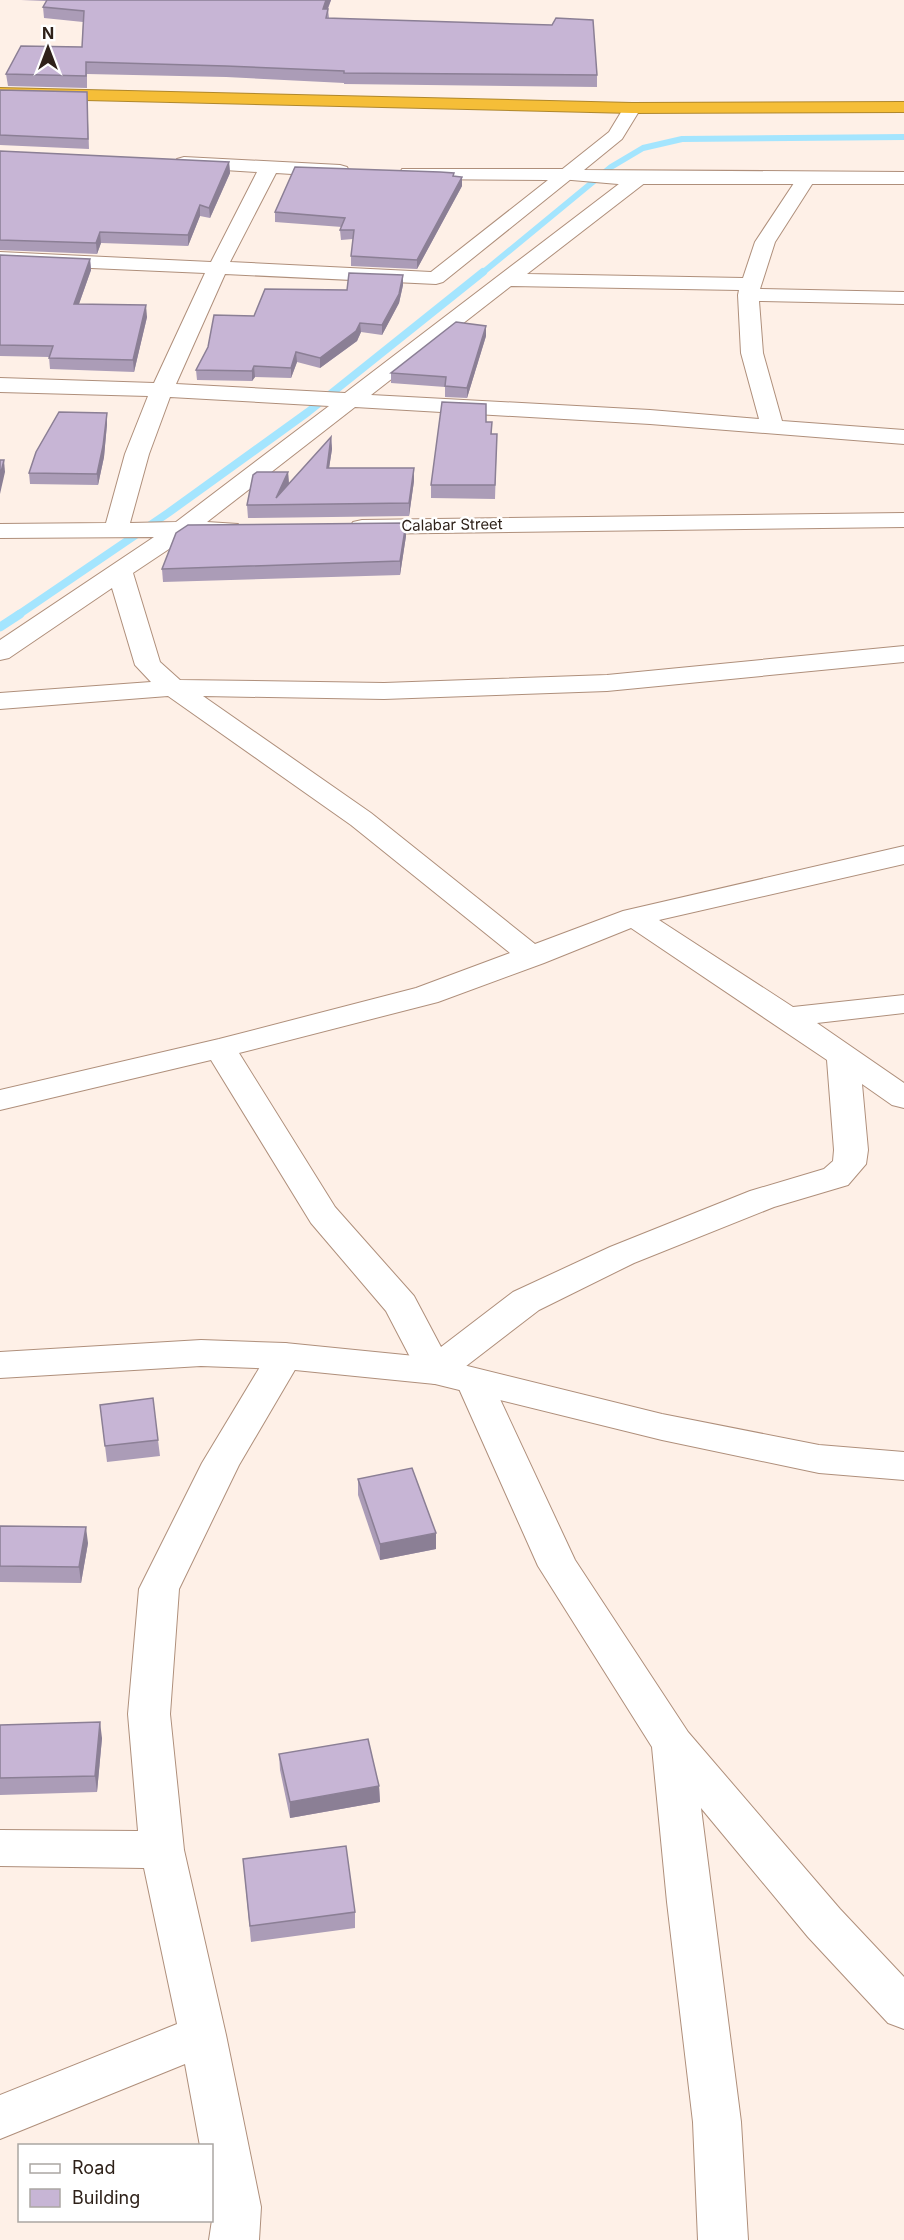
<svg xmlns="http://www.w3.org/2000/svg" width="904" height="2240" viewBox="0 0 904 2240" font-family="Inter,sans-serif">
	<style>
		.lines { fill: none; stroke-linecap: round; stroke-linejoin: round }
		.stream-far2 { stroke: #a4e5fe; stroke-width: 6 }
		.stream-far1 { stroke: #a4e5fe; stroke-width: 8 }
		.stream { stroke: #a4e5fe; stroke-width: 9 }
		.street-casing { stroke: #af8f7b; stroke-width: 2 }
		.secondary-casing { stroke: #af8f7b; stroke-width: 2 }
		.highway-casing { stroke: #af872d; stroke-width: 2 }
		.street { fill: #fff; fill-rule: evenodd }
		.secondary { fill: #fff; fill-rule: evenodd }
		.highway { fill: #f5be38; fill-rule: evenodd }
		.wall { fill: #ab9cb7 }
		.shaded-wall { fill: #8b7f95 }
		.building { fill: #c7b5d5; stroke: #8b7f95; stroke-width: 1.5 }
		.labels { text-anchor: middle; stroke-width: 5; stroke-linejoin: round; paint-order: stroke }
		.far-street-label { font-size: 15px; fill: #2e2119; stroke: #fff }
	</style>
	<rect width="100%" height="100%" fill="#fef0e7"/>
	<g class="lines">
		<polyline class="stream-far2" points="481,274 611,167 643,148 682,139 904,137"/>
		<polyline class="stream-far1" points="18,615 168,513 308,412 483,272"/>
		<polyline class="stream" points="0,627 20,614"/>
		<defs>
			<g id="street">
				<path d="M 184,157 L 340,165 L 347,167 L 349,171 L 347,175 L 340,177 L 276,173 L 230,262 L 431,272 L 548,180 L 409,179 L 402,177 L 400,173 L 402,169 L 567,169 L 574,171 L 576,175 L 443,282 L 436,284 L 225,274 L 176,384 L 345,393 L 632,174 L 646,174 L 648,178 L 646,182 L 527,274 L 743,278 L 755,242 L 800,174 L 814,174 L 816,178 L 775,242 L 760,289 L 904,292 L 904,304 L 759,301 L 763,353 L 782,421 L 904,430 L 904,444 L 650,424 L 355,407 L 207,522 L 238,524 L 241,529 L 238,534 L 187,537 L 133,573 L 160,662 L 180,680 L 384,683 L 607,675 L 904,646 L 904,662 L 607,691 L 384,699 L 203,696 L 371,813 L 535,944 L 623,911 L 904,846 L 904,864 L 659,920 L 793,1007 L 904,995 L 904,1013 L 817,1023 L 904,1083 L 904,1108 L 892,1105 L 862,1084 L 868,1150 L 866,1164 L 848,1185 L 774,1207 L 634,1263 L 539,1310 L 448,1380 L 435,1384 L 422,1380 L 386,1311 L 311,1223 L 211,1060 L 0,1110 L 0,1090 L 219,1039 L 416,988 L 510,953 L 351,825 L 168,696 L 0,709 L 0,693 L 151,682 L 135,665 L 112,588 L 9,658 L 0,660 L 0,640 L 154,537 L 0,538 L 0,524 L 106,523 L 125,454 L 148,396 L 0,392 L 0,378 L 154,383 L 205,273 L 0,264 L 0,252 L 211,262 L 257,172 L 177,167 L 175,163 L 177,159 ZM 511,286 L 739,290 L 738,295 L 741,353 L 759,419 L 650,410 L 371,395 ZM 170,397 L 329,406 L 176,522 L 130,523 L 149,454 ZM 631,928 L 827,1060 L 834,1150 L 833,1161 L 824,1169 L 750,1191 L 610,1247 L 513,1292 L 441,1347 L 414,1296 L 335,1207 L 239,1053 L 438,1002 L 544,963 Z"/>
				<polygon points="904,513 904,527 362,534 353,532 350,527 353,522 362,520"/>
				<polygon points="285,1343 298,1347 303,1356 239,1465 179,1589 170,1714 184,1850 226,2035 261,2207 259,2240 209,2240 212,2220 212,2146 200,2146 185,2064 0,2139 0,2095 177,2024 144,1868 0,1866 0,1830 138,1831 128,1714 139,1589 202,1463 272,1347"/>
				<polygon points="474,1369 487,1373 492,1382 575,1560 688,1732 840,1909 904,1977 904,2029 888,2023 808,1937 701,1808 741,2122 748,2240 698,2240 693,2122 667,1902 652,1747 538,1566 456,1382 461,1373"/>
			</g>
			<g id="secondary">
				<polygon points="632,103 638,104 641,108 622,139 584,170 904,172 904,184 618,184 560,179 558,175 560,171 609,132 626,104"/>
				<polygon points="201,1340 285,1343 435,1358 662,1414 819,1445 904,1452 904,1480 819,1473 662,1440 435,1384 285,1369 201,1366 0,1378 0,1352"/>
			</g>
			<polygon id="highway" points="0,88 632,103 904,102 904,112 632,113 0,98"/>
		</defs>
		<use href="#street" class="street-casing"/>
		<use href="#secondary" class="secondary-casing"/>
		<use href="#highway" class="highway-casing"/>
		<use href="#street" class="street"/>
		<use href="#secondary" class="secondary"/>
		<use href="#highway" class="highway"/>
	</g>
	<g class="wall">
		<polygon points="21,0 46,0 46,1"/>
		<polygon points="47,0 331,0 328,9 329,18 597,75 597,87 344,84 344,83 226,77 87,74 87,88 8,86 6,74 82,47 83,22 44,18 43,7"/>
		<polygon points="0,90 87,92 89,149 0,145"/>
		<polygon points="0,151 229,162 230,173 210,218 200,216 188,246 101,243 97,254 0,250"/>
		<polygon points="454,176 462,177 462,186 417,269 351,266 351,256 353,239 341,240 340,230 342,227 275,222 275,212"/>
		<polygon points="0,255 90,259 91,270 79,304 147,317 134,372 50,369 49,357 0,356"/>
		<polygon points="403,275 403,285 399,303 382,335 361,332 357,341 320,368 297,362 291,378 255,377 252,381 197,380 196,370 254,316"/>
		<polygon points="486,336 467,398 445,397 445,387 391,383 391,373"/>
		<polygon points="107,413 107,424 104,457 98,485 30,484 29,473"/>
		<polygon points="486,422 492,434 497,434 495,499 431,498 431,485"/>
		<polygon points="331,437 332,449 329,468 414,481 409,516 248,518 247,505 288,472 289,484"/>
		<polygon points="406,536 400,575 163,582 162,569"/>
		<polygon points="100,1405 158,1440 160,1456 107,1462"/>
		<polygon points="358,1479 436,1549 380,1560 358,1495"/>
		<polygon points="0,1526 88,1543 81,1583 0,1582"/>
		<polygon points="0,1725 102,1738 97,1792 0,1795"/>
		<polygon points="279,1754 379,1786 380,1802 290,1818 280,1770"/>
		<polygon points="243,1859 355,1912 355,1928 251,1942"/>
	</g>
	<g class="shaded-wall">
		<polygon points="326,0 331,0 323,20 323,9"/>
		<polygon points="229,162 230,173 210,218 209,208"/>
		<polygon points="462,177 462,186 417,269 417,260"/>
		<polygon points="200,205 200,216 188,246 188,235"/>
		<polygon points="100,232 101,243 97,254 96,243"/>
		<polygon points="90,259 91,270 75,315 74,304"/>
		<polygon points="403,275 403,285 399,303 382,335 382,325"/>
		<polygon points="146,305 147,317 134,372 133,360"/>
		<polygon points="360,323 361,332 357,341 320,368 320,358"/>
		<polygon points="486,326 486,336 467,398 467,388"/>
		<polygon points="296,352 297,362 291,378 291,368"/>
		<polygon points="254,366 255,377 252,381 252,371"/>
		<polygon points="107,413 107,424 104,457 98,485 97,474"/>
		<polygon points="331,437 332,449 327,481 327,468"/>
		<polygon points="4,460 5,472 0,494 0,476"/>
		<polygon points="414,468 414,481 409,516 409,503"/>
		<polygon points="288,472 289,485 276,498"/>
		<polygon points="406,523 406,536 400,575 400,561"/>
		<polygon points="86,1527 88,1543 81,1583 79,1567"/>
		<polygon points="436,1533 436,1549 380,1560 380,1544"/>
		<polygon points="100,1722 102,1738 97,1792 95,1776"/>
		<polygon points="379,1786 380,1802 290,1818 290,1802"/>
	</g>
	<g class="building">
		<polygon points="47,0 326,0 323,9 328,9 326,18 552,25 556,18 593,20 597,75 344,73 344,71 226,66 86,62 86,76 6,74 21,46 82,47 84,11 43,7"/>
		<polygon points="0,90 87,92 88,139 0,135"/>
		<polygon points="0,151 229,162 209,208 200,205 188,235 100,232 96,243 0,240"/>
		<polygon points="295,167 440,172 454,173 453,176 462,177 417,260 351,256 354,230 340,230 345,218 275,212"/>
		<polygon points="0,255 90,259 74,304 146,305 133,360 49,358 53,346 0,345"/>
		<polygon points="349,273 403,275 399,294 382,325 360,323 356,331 320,358 296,352 291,368 254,366 252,371 196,370 208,347 214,315 254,316 265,289 347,290"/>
		<polygon points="456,322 486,326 467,388 445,386 446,377 391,373"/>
		<polygon points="442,402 486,404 486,422 492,422 491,434 497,434 495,485 431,485"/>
		<polygon points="59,412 107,413 103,446 97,474 29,473 36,452"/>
		<polygon points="331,437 327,468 414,468 409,503 247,505 253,475 257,472 288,472 276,498"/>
		<polygon points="0,460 4,460 0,476"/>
		<polygon points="406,523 400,561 162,569 176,533 188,525"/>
		<polygon points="153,1398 158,1440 105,1446 100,1405"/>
		<polygon points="412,1468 436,1533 380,1544 358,1479"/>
		<polygon points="0,1526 86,1527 79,1567 0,1566"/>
		<polygon points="100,1722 95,1776 0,1778 0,1725"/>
		<polygon points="368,1739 379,1786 290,1802 279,1754"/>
		<polygon points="346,1846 355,1912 250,1926 243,1859"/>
	</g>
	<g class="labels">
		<g class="far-street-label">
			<text transform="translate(452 525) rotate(-1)" y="5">Calabar Street</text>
		</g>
	</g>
	<rect x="18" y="2144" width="195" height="78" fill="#ffffff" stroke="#aba6a3" stroke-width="1.5"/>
	<rect x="30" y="2164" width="30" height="9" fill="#ffffff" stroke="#aba6a3" stroke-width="1.5"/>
	<text x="72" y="2174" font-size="18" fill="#2e2119">Road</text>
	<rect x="30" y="2189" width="30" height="18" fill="#c7b5d5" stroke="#aba6a3" stroke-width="1.5"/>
	<text x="72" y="2204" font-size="18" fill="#2e2119">Building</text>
	<g transform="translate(48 48)" stroke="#ffffff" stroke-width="4.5" paint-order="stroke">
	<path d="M0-4.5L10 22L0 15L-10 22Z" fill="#2e2119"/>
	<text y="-9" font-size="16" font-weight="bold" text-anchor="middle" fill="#2e2119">N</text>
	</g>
</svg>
